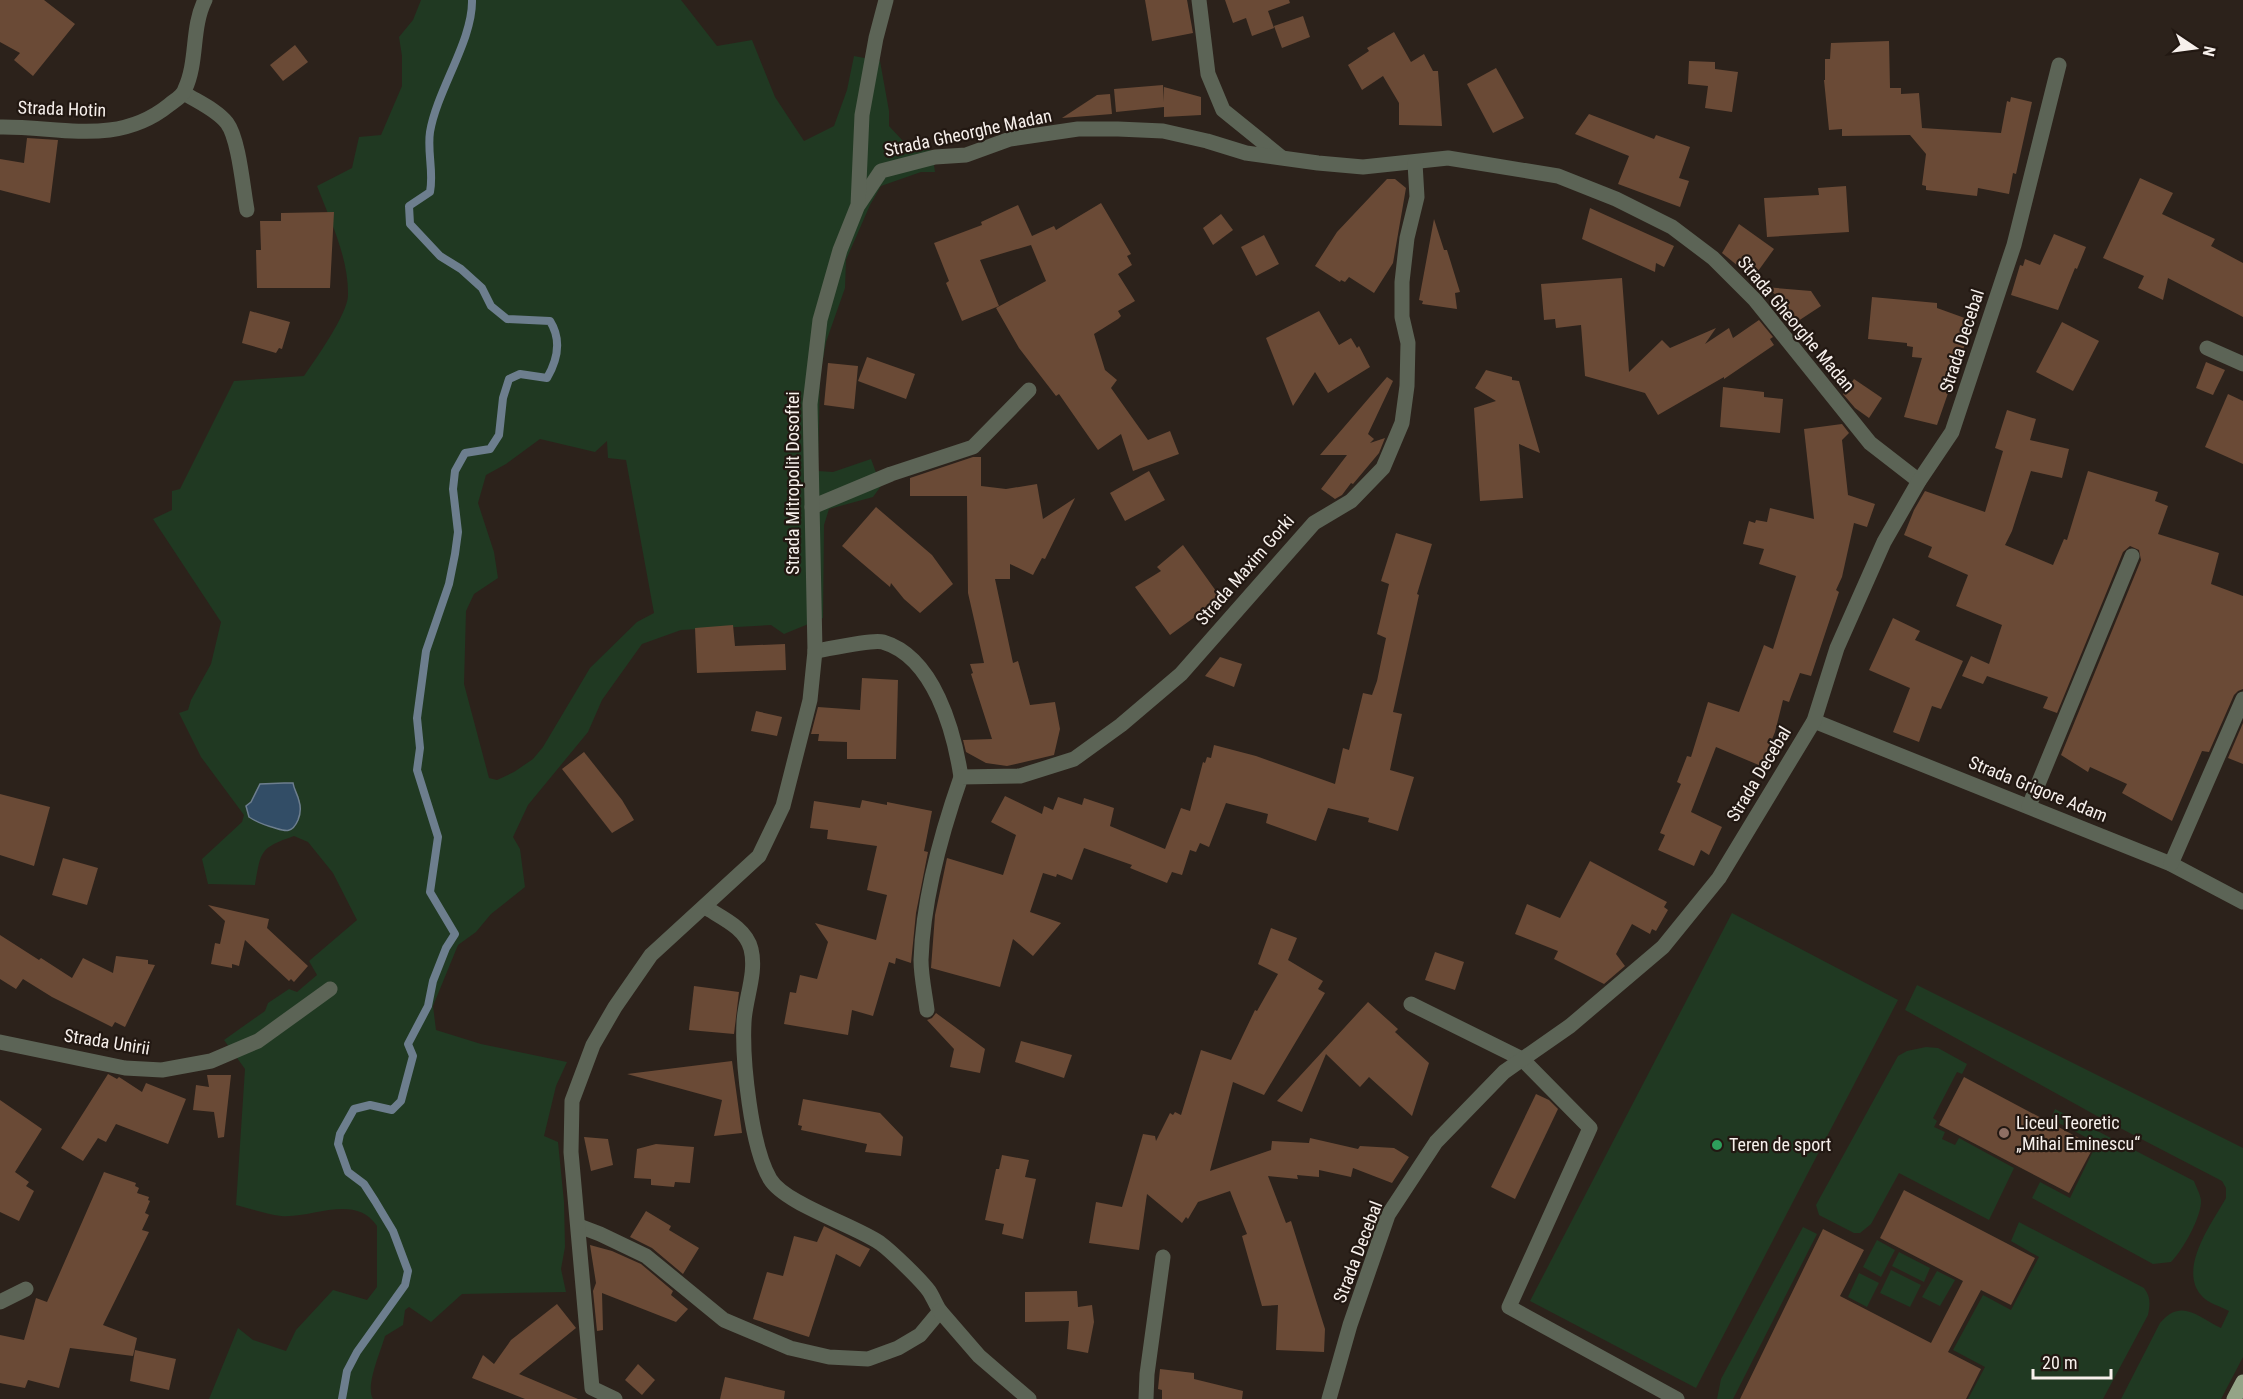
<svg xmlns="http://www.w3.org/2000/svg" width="2243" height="1399" viewBox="0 0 2243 1399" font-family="'Roboto Condensed',sans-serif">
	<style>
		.green { fill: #203922; fill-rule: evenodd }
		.water { fill: #324d66; stroke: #6d7e8e; stroke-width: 1.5 }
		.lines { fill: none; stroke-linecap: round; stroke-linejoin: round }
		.stream { stroke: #6d7e8e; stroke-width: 8 }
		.building { fill: #6a4a36 }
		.minor { stroke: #5c6456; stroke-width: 15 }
		.major { stroke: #94a487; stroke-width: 15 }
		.education-dot { fill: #8d6e63; stroke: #221812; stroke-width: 2 }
		.leisure-dot { fill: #2e9e5b; stroke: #221812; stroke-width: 2 }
		.labels { text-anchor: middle; stroke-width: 4.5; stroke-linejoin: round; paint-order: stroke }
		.street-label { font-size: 18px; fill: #f7f0ec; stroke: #221812 }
		.poi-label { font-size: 18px; fill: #f7f0ec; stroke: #221812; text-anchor: start }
	</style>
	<rect width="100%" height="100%" fill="#2c221b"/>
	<g class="green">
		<path d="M 421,0 L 681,0 L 717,46 L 752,40 L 775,97 L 804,141 L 834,126 L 847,90 L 854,56 L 880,61 L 889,111 L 889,126 L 903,141 L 932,151 L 935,172 L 921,172 L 881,186 L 870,205 L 846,260 L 845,288 L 826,342 L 820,376 L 818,471 L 833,472 L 871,459 L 881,486 L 873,497 L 829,509 L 824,525 L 823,618 L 784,634 L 771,625 L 681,630 L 642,644 L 602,700 L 588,732 L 528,805 L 513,837 L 520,849 L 525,887 L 491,914 L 476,932 L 458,945 L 433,1006 L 436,1030 L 481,1044 L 567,1062 L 556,1086 L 544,1136 L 558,1142 L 564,1202 L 565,1247 L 561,1269 L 566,1292 L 462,1294 L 431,1322 L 409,1307 L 405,1310 L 403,1325 L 385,1336 C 381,1351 365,1386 373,1399 L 209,1399 L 238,1328 L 253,1340 L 286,1351 L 296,1330 L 333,1290 L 367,1300 L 377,1287 L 377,1226 C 355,1193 312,1219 281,1216 C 266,1214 251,1209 236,1205 L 245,1069 L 224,1040 L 265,1011 L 268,1003 L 289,989 L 297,992 L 317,975 L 309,961 L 357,920 L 333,873 L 308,842 L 294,836 C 260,848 261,850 255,885 L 208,884 L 202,859 L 242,822 L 244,815 L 201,757 L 179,713 L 188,710 L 191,700 L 211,664 L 221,622 L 153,519 L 172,510 L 172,491 L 180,489 L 234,381 L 304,376 C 315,360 347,315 348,296 C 349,258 330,220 317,186 L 352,168 L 359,137 L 381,135 L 402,86 L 402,56 L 399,37 L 413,20 ZM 540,439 L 595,452 L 607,441 L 608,458 L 626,460 L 654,613 L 637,622 L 590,668 L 543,747 L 533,759 L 514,772 L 497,780 L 489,778 L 464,684 L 466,611 L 474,594 L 498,578 L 494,552 L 478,503 L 486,475 L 506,464 Z"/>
		<polygon points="1732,913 1898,1000 1696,1388 1530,1301"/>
		<path d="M 1917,985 L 2243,1148 L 2243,1357 L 2221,1399 L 2121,1399 L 2160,1323 C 2181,1298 2197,1316 2221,1328 L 2229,1311 C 2220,1306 2207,1303 2201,1295 C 2178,1268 2212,1223 2226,1198 L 2226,1188 L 2222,1181 L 2097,1116 L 1905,1010 Z"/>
		<polygon points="1926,1047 1938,1048 1967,1064 1962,1074 1957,1072 1933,1118 1937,1121 1934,1127 1945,1132 1942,1139 1955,1145 1959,1138 2014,1168 1989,1220 1899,1173 1871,1224 1860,1233 1854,1233 1819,1215 1816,1205 1898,1056 1907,1051"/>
		<path d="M 2055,1109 L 2194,1181 C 2196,1187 2200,1193 2201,1200 C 2202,1216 2183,1250 2171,1262 L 2153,1264 L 2032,1198 L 2040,1182 L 2070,1198 L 2097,1143 L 2051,1119 Z"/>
		<path d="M 2019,1222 L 2144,1288 C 2151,1297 2150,1305 2148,1315 L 2103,1399 L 1968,1399 L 1985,1367 L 1953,1350 L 1983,1295 L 2011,1310 L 2039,1257 L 2011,1241 Z"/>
		<polygon points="1803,1227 1817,1234 1733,1399 1717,1399 1721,1379"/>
		<polygon points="1877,1240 1895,1250 1881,1277 1863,1267"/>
		<polygon points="1899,1252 1930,1268 1924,1282 1892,1266"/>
		<polygon points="1891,1270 1921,1285 1910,1307 1880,1293"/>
		<polygon points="1937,1271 1955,1280 1940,1306 1922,1297"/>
		<polygon points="1859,1273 1879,1283 1867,1307 1848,1297"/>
	</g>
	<path class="water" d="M 284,783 L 293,783 C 294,790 298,795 299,801 C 301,807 300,815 298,820 C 292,834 285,831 275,828 C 264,825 258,823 249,817 L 246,806 L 251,802 L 260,784 Z"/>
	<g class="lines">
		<path class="stream" d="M 342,1399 L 347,1371 L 357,1352 L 405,1285 L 408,1271 L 393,1231 L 375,1201 L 364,1184 L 348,1172 L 338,1144 L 340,1134 L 354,1109 L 370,1105 L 392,1110 L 401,1101 L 413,1056 L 408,1044 L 428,1006 L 433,981 L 446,948 L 455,934 L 430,892 L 438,837 L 417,770 L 420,748 L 417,718 L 426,651 L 449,584 L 455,554 L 458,532 L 453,489 L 455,471 L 465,453 L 490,449 L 499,435 L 503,398 L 509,379 L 520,374 L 547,378 C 558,359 562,340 550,321 L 507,319 L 491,306 L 482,288 L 461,269 L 440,256 L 410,224 L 409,206 L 430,192 C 434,172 427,152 430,132 C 437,90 473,40 472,0"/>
	</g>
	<g class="building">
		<polygon points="0,0 44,0 75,24 33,76 14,60 20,53 0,42"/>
		<polygon points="1145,0 1187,0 1193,33 1152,41"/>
		<polygon points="1225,0 1289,0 1290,3 1268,11 1274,28 1252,36 1246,18 1233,23"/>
		<polygon points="1303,16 1310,37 1282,48 1274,26"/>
		<polygon points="1394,32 1411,62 1424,54 1433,71 1438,71 1442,126 1399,125 1399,103 1383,76 1362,90 1348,65 1369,51 1367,48"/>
		<polygon points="1889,41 1890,88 1901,88 1901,94 1919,93 1922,128 2001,133 2007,101 2010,102 2011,97 2032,102 2016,174 2013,173 2009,194 1978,188 1977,196 1926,190 1926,186 1922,185 1926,154 1910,135 1842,136 1842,129 1829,130 1824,80 1825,80 1825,59 1830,59 1831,43"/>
		<polygon points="295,45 308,62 283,81 270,65"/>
		<polygon points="1689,61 1715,62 1715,69 1738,72 1732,112 1705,108 1708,86 1688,84"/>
		<polygon points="1496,68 1524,118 1493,133 1467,84"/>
		<polygon points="1163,85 1164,102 1164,87 1201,97 1201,115 1164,117 1164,107 1116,112 1114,89"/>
		<polygon points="1110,94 1112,114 1062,118 1097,95"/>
		<polygon points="1589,114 1654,139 1656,135 1690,147 1679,178 1689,181 1680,207 1618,184 1629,156 1575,134"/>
		<polygon points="27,138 58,140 50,203 0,190 0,159 24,163"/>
		<polygon points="2140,178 2173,193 2162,214 2215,239 2211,246 2243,263 2243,317 2168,278 2163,300 2138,288 2144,276 2103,258"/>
		<polygon points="1387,179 1395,179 1406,188 1393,263 1374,293 1349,277 1345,282 1341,280 1340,282 1315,266 1337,232"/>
		<polygon points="1846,186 1849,232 1767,237 1764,198 1819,195 1818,188"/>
		<polygon points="1101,203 1131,254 1127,256 1132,265 1118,274 1135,301 1118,311 1121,316 1118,319 1094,334 1105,370 1117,380 1111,388 1148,440 1170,431 1179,454 1133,471 1121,434 1098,450 1059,394 1056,396 1019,348 996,308 1046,281 1031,245 980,260 999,306 962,321 946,283 949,281 934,243 982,225 981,222 1018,205 1032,236 1054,226 1056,230"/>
		<polygon points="1590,208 1674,246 1664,267 1656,263 1655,272 1582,239"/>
		<polygon points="334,212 330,288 257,288 256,250 261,250 260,221 281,221 281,213"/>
		<polygon points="1221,214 1233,230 1213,245 1203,228"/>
		<polygon points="1434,219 1444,250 1447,250 1460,292 1455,293 1457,309 1422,304 1423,301 1419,300"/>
		<polygon points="1739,224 1774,249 1753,278 1722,253"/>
		<polygon points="2054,234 2086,247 2077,269 2075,268 2058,310 2011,295 2020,265 2023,266 2025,259 2040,265"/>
		<polygon points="1264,235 1279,264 1256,276 1241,247"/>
		<polygon points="1622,278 1629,372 1662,340 1670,348 1716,328 1705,344 1729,328 1733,338 1759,320 1773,337 1770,339 1774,345 1724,379 1724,377 1658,415 1645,393 1585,376 1581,325 1556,328 1555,319 1544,320 1541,284"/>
		<polygon points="1765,287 1811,291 1821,306 1789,327 1775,309 1786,302"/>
		<polygon points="1872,297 1937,303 1937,308 1973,321 1937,425 1904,417 1922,358 1912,357 1913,347 1907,346 1907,343 1868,339"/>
		<polygon points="250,311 290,322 282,349 279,348 276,353 242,343"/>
		<polygon points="1319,311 1339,345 1351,338 1357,348 1359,346 1370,367 1328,393 1315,372 1293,406 1266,338"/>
		<polygon points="2062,322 2099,341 2073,391 2036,372"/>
		<polygon points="867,357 915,374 906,399 858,381"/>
		<polygon points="2206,362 2225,370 2213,395 2196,388"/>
		<polygon points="828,363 858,366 854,409 824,405"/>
		<polygon points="1486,370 1512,377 1512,380 1519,381 1540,453 1519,444 1523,498 1480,501 1474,408 1496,401 1475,388"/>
		<polygon points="1387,377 1393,381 1368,434 1374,439 1370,443 1385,438 1379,453 1353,484 1351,483 1342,495 1335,499 1321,489 1347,455 1320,455"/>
		<polygon points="1854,379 1882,398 1869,418 1855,408 1843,394"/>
		<polygon points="1723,387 1764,392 1764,397 1783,399 1780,433 1720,427"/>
		<polygon points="2228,394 2243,401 2243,464 2205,447"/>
		<polygon points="2007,410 2036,419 2030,440 2069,449 2062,478 2031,471 2012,531 2005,545 2053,565 2064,539 2067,540 2088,471 2158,492 2155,501 2168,506 2158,534 2219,553 2211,584 2243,596 2243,689 2238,691 2234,695 2209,752 2202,751 2172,821 2122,793 2127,784 2090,767 2088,772 2061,755 2141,560 2139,550 2130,546 2123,552 2057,713 2043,708 2048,697 1987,676 1983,684 1962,676 1971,656 1989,664 2002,625 1956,606 1968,575 1928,557 1932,547 1904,535 1914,510 1925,491 1985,512 2003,451 1995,448"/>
		<polygon points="1842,424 1849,433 1842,440 1848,495 1875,504 1867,527 1854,523 1842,577 1836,590 1839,592 1811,676 1800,673 1789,702 1783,700 1775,732 1761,766 1716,747 1691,812 1722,827 1709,855 1701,850 1694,866 1658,850 1665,835 1660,833 1681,784 1677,782 1687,756 1691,757 1708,702 1739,712 1764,645 1773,649 1796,576 1759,564 1764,549 1743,544 1749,521 1755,523 1756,520 1767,522 1770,508 1814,519 1804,429"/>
		<polygon points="973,457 981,457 981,486 1006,489 1037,484 1043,519 1075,498 1045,559 1042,558 1033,575 1010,564 1010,579 995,579 1013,663 1018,661 1030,705 1055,702 1060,729 1054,755 1007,766 986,763 966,752 963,740 992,739 971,674 973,673 970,664 984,663 968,593 967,496 910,496 910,478"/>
		<polygon points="1149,471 1165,500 1125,521 1110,493"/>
		<polygon points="876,507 932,555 953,584 920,613 904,599 891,583 890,587 842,546"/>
		<polygon points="1396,533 1432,544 1417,594 1419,595 1393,712 1402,714 1390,770 1414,777 1398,831 1368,822 1369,818 1328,808 1316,841 1266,823 1268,814 1226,803 1209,847 1200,843 1196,852 1190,850 1182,875 1172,872 1167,883 1130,868 1132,865 1084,848 1072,880 1057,874 1056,877 1043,873 1030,912 1061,923 1033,956 1013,939 1000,987 931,968 935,915 947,858 1003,875 1016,835 991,822 1005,796 1042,814 1044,806 1053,810 1058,797 1082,805 1084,798 1114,808 1110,826 1165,849 1181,808 1190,811 1203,762 1205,763 1207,757 1211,758 1214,745 1256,756 1335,784 1343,748 1349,750 1363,693 1372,695 1377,681 1386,638 1377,634 1389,584 1381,581"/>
		<polygon points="1183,545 1221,598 1170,635 1135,587 1161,571 1157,567"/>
		<polygon points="1893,618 1920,631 1915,640 1963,661 1941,709 1932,706 1919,742 1893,732 1910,688 1869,670"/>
		<polygon points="733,625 735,646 785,644 786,670 697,673 695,628"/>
		<polygon points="1220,657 1242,664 1234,687 1205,676"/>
		<polygon points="862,678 898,680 896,759 847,759 847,742 818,741 819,734 811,734 818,707 860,710"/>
		<polygon points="756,711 782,717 777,736 751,731"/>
		<polygon points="2243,723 2243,764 2228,758"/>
		<polygon points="584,752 622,800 634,820 612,833 562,769"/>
		<polygon points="0,794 50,807 34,866 0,855"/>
		<polygon points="862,800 887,805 887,802 932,811 924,851 928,852 916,913 911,963 896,958 895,964 889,962 873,1016 852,1010 848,1035 784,1024 790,992 796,993 800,975 817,979 828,942 815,923 876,940 887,895 867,890 877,846 827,839 828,830 810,828 814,801 860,808"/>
		<polygon points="63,858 98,868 87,905 52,895"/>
		<polygon points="1590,861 1667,902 1664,907 1668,910 1656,931 1652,929 1650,934 1632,924 1616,954 1625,966 1604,984 1554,959 1558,951 1515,934 1527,904 1560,918"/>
		<polygon points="208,905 269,919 267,928 308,966 294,982 291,979 289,981 245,940 239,966 232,964 232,968 211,964 215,943 220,944 225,921"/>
		<polygon points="1271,928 1297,938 1288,960 1323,981 1318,989 1325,993 1264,1095 1233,1082 1210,1171 1271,1150 1272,1141 1309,1143 1310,1138 1358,1149 1360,1146 1394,1148 1409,1157 1392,1183 1353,1168 1351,1177 1319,1170 1319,1177 1297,1175 1298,1179 1268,1176 1286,1223 1291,1221 1325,1329 1324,1352 1276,1350 1278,1305 1262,1306 1242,1236 1247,1234 1230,1191 1198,1202 1188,1219 1186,1217 1182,1223 1147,1194 1139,1250 1089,1243 1096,1202 1122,1207 1143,1134 1155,1136 1156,1141 1170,1113 1173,1115 1175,1112 1181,1115 1201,1050 1231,1060 1255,1010 1257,1011 1278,974 1258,964"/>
		<polygon points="0,935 39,960 41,958 72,978 83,958 113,973 116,956 148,960 148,964 155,965 125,1027 115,1022 112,1027 52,997 23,979 16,989 0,979"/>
		<polygon points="1435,952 1464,962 1455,990 1425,980"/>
		<polygon points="694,986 739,992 734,1034 689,1030"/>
		<polygon points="1368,1002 1398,1029 1395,1032 1429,1063 1412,1116 1369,1077 1360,1087 1326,1054 1302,1112 1277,1101"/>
		<polygon points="936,1013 985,1049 980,1073 950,1067 954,1049 927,1020 932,1018"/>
		<polygon points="1021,1041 1072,1055 1064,1078 1015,1062"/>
		<polygon points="732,1061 742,1133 714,1136 722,1100 627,1074"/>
		<polygon points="108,1074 117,1079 119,1077 142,1092 146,1083 186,1099 168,1144 116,1124 106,1142 98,1138 83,1161 61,1148"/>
		<polygon points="207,1075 231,1075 224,1137 218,1138 214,1112 193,1110 196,1085 209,1087"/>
		<polygon points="1964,1077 2094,1146 2069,1193 1939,1125"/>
		<polygon points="1536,1094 1549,1100 1558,1109 1515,1199 1491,1187"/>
		<polygon points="803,1099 880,1113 903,1137 901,1156 865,1152 867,1144 801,1130 802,1126 798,1125"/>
		<polygon points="0,1100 42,1129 15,1172 29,1182 26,1186 34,1191 19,1221 0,1212"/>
		<polygon points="584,1137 608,1139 613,1165 591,1171"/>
		<polygon points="656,1144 694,1147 690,1183 675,1182 674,1187 651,1185 651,1179 634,1178 637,1149"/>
		<polygon points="1002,1155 1029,1160 1025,1177 1036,1179 1023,1239 1002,1234 1004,1224 985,1220 996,1169 999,1169"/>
		<polygon points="104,1172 136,1183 135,1186 139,1188 137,1193 149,1197 148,1200 150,1201 145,1213 149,1215 142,1230 149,1232 103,1325 137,1338 133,1356 70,1348 59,1388 28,1380 25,1388 0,1383 0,1335 24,1340 36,1298 47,1302"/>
		<polygon points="1904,1190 2035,1258 2011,1305 1981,1290 1948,1352 1981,1369 1966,1399 1740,1399 1823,1229 1864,1250 1840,1296 1931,1343 1963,1281 1880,1238"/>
		<polygon points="646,1211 671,1226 669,1230 699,1248 683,1274 652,1248 630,1237"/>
		<polygon points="824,1226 870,1249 860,1267 836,1254 809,1337 753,1319 767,1272 783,1276 794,1236 817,1242"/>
		<polygon points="590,1245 612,1251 641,1264 673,1291 671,1295 688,1309 676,1322 602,1293 603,1330 597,1331 593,1291 596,1283"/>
		<polygon points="1077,1291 1078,1307 1092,1305 1094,1322 1088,1353 1067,1349 1069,1321 1025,1322 1025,1292"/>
		<polygon points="557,1304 576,1328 519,1374 578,1399 525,1399 472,1378 483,1355 494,1364 511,1340"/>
		<polygon points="135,1350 176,1359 169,1390 130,1381"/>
		<polygon points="638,1364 655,1380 642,1395 625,1380"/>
		<polygon points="1160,1369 1194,1373 1194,1379 1243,1391 1242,1399 1162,1399 1162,1390 1158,1389"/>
		<polygon points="725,1377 785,1391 784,1399 720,1399"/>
	</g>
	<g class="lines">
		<g class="minor">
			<polyline points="1199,0 1208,74 1223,110 1281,157"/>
			<path d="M 184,93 C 198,102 217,110 227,123 C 239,139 243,189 247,210"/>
			<path d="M 0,127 C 60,126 117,147 169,105 C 175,100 183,96 185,89 C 198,61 191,28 205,0"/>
			<polyline points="859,204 881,171 935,157 966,155 1010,139 1078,129 1118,129 1163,131 1207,141 1246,153 1318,163 1363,167 1448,158 1558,176 1616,199 1672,227 1713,258 1755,300 1870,443 1919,481"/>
			<polyline points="2207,348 2243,364"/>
			<polyline points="812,507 891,474 973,447 1029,390"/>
			<path d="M 815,651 C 828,649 873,639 883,642 C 934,657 954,731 961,777"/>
			<polyline points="1814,721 2171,864 2243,902"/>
			<polyline points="2029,806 2132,556"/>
			<polyline points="2171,864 2243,699"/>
			<polyline points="1411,1004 1522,1059 1590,1128 1509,1307 1677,1399"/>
			<path d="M 927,1010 C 925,994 921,976 921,960 C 923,899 941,834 961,777 L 1020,776 L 1074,759 L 1121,725 L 1181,674 L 1314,523 L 1351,501 L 1383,468 L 1402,423 L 1407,386 L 1408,343 L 1402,317 L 1402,282 L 1407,238 L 1417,197 L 1415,163"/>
			<polyline points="0,1042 125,1068 162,1070 211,1061 258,1041 330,989"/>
			<path d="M 579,1226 L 600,1234 L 646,1256 L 724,1320 L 790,1348 L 829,1357 L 868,1359 L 898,1348 L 920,1335 L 940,1311 C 936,1305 933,1297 929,1291 C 921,1280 891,1251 880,1243 C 854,1225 785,1204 770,1179 C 751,1147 742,1060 744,1022 C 745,999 757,973 751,949 C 746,928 722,918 705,907"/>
			<polyline points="0,1302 26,1289"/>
			<polyline points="940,1311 979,1356 1029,1399"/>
			<polyline points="615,1399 592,1388 571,1152 572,1101 593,1045 615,1007 651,955 759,856 783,806 810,700 815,651 810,404 820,320 840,250 858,205 862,115 876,38 886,0"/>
			<polyline points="1146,1399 1147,1374 1163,1257"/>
			<polyline points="1329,1399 1350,1325 1388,1215 1436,1142 1504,1072 1570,1026 1663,947 1719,878 1814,721 1837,648 1884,542 1919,481 1952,432 2014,245 2059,65"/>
		</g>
		<polyline class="major" points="2234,1399 2243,1382"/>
	</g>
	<circle class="education-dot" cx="2004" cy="1133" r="6"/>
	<circle class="leisure-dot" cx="1717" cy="1145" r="6"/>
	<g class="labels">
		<g class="street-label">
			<text transform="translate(62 109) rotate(2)" y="6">Strada Hotin</text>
			<text transform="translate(968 133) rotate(-12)" y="6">Strada Gheorghe Madan</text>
			<text transform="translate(1796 324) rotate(50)" y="6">Strada Gheorghe Madan</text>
			<text transform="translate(1962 341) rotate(-72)" y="6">Strada Decebal</text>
			<text transform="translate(793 483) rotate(-90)" y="6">Strada Mitropolit Dosoftei</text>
			<text transform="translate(1245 570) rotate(-49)" y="6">Strada Maxim Gorki</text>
			<text transform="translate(1759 774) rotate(-59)" y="6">Strada Decebal</text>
			<text transform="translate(2038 789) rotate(22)" y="6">Strada Grigore Adam</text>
			<text transform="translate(107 1042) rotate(9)" y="6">Strada Unirii</text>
			<text transform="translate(1358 1252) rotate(-69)" y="6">Strada Decebal</text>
		</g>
		<g class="poi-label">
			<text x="2016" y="1129">Liceul Teoretic<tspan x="2016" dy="21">„Mihai Eminescu“</tspan></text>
			<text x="1729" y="1151">Teren de sport</text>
		</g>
	</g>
	<g transform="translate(2195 48) rotate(103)" stroke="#221812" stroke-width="4.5" paint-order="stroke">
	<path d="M0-4.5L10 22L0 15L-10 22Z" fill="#f7f0ec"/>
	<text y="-9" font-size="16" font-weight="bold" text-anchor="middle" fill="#f7f0ec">N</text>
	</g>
	<path d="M2033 1369v9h78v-9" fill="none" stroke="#f7f0ec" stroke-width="3"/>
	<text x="2042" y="1369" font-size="18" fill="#f7f0ec" stroke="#221812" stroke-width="4.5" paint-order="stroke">20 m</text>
</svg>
